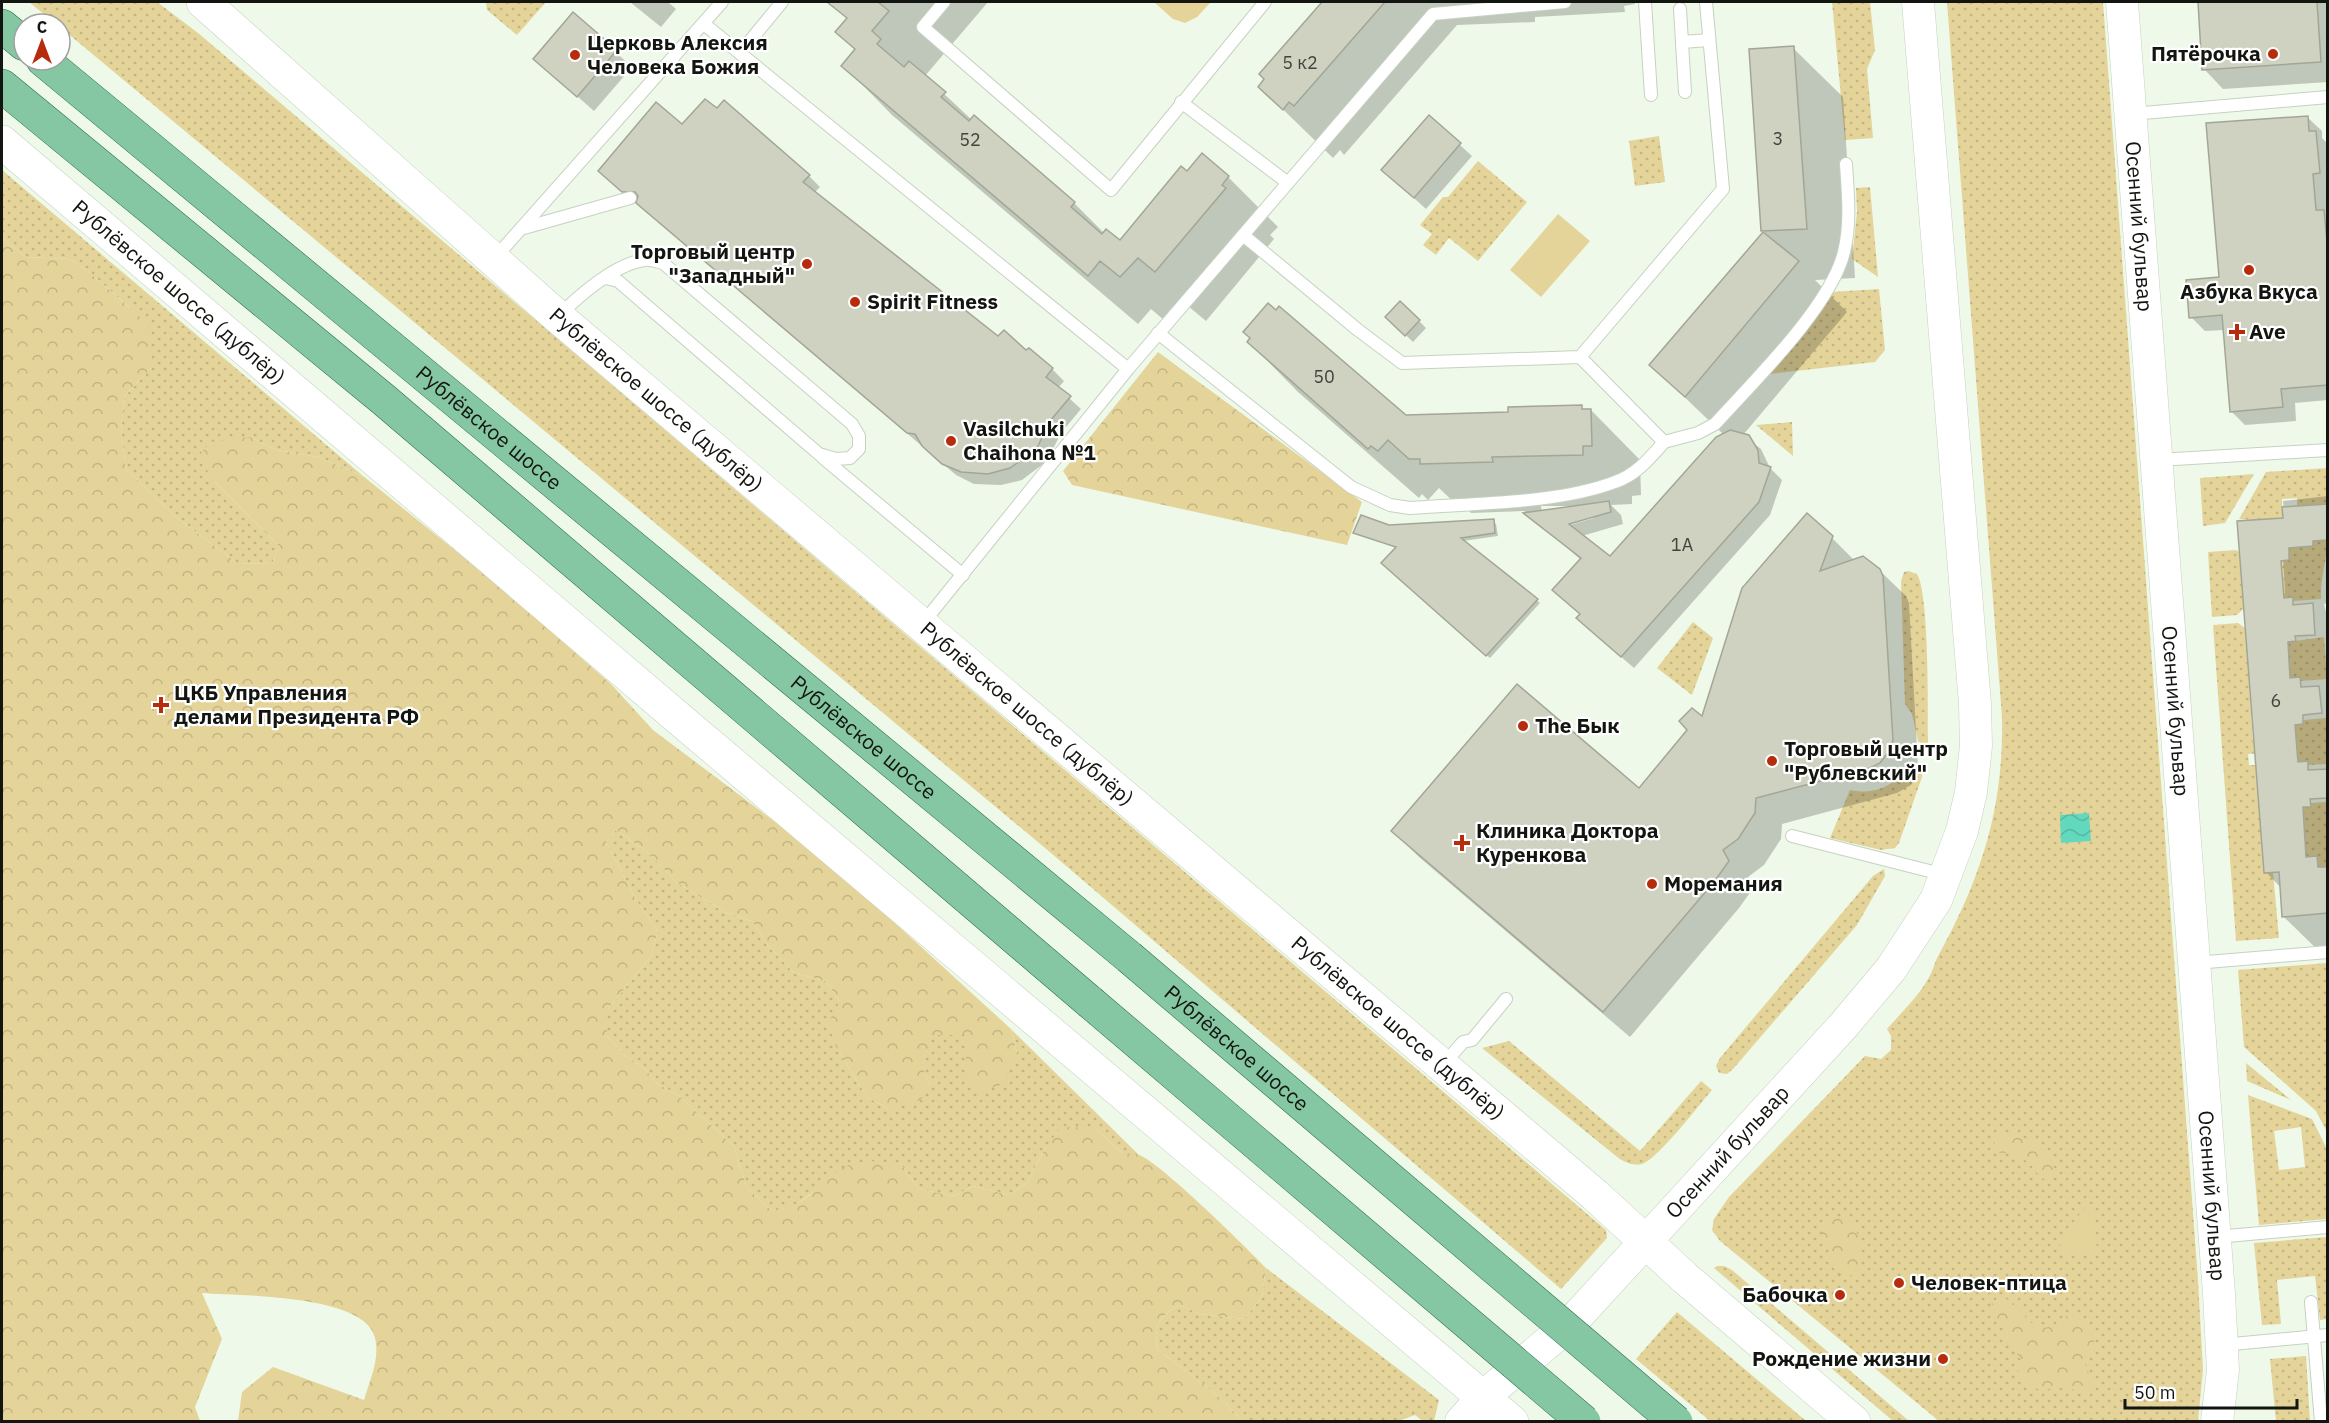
<svg xmlns="http://www.w3.org/2000/svg" width="2329" height="1423" viewBox="0 0 2329 1423" font-family="'IBM Plex Sans',sans-serif">
	<style>
		.green { fill: url(#green-dots); fill-rule: evenodd }
		.forest { fill: url(#forest-crowns) }
		.pitch { fill: #e4d499 }
		.water { fill: url(#water-waves) }
		.shadow { fill: #0003; fill-rule: evenodd }
		.building { fill: #cfd2c1; stroke: #a3a695; stroke-width: 1.5 }
		.lines { fill: none; stroke-linecap: round; stroke-linejoin: round }
		.service-casing { stroke: #c7d1c2; stroke-width: 14 }
		.tertiary-casing { stroke: #c7d1c2; stroke-width: 33 }
		.secondary-casing { stroke: #c7d1c2; stroke-width: 34 }
		.primary-casing { stroke: #286f48; stroke-width: 34 }
		.service { stroke: #fff; stroke-width: 12 }
		.tertiary { stroke: #fff; stroke-width: 32 }
		.secondary { stroke: #fff; stroke-width: 33 }
		.primary { stroke: #85c6a3; stroke-width: 33 }
		.primary-bridge-casing { stroke: #286f48; stroke-width: 34; stroke-linecap: butt }
		.primary-bridge { stroke: #85c6a3; stroke-width: 33 }
		.poi-dot { fill: #b72c0c; stroke: #fff; stroke-width: 2 }
		.labels { text-anchor: middle; stroke-width: 4.5; stroke-linejoin: round; paint-order: stroke }
		.number-label { font-size: 18px; fill: #41443c }
		.poi-label { font-size: 21px; font-weight: bold; fill: #121510; stroke: #fff; text-anchor: start }
		.street-label { font-size: 21px; fill: #121510; stroke: #fff }
	</style>
	<defs>
		<pattern id="green-dots" width="8" height="8" patternUnits="userSpaceOnUse" patternTransform="scale(1.5)"><rect width="8" height="8" fill="#e4d499"/><path d="M2 2h.1M6 6h.1" fill="none" stroke="#c3b583" stroke-width="1.8" stroke-linecap="round"/></pattern>
		<pattern id="forest-crowns" width="20" height="18" patternUnits="userSpaceOnUse" patternTransform="scale(1.5)"><rect width="20" height="18" fill="#e4d499"/><path d="M2 6a3 3 0 1 1 6 0M12 15a3 3 0 1 1 6 0" fill="none" stroke="#c3b583"/></pattern>
		<pattern id="water-waves" width="16" height="10" patternUnits="userSpaceOnUse" patternTransform="scale(1.5)"><rect width="16" height="10" fill="#62d8bd"/><path d="M0 5q4-4 8 0t8 0" fill="none" stroke="#54b8a1"/></pattern>
	</defs>
	<rect width="100%" height="100%" fill="#eef9e9"/>
	<g class="green">
		<polygon points="29,2 157,2 198,33 1606,1230 1607,1238 1561,1289 1051,853 60,27 60,24 56,24"/>
		<polygon points="486,2 546,2 517,35 487,10"/>
		<polygon points="1832,2 1870,2 1875,50 1867,69 1873,138 1845,140"/>
		<path d="M 1947,2 L 2103,2 L 2198,1280 L 2203,1370 L 2198,1421 L 1939,1421 L 1720,1241 L 1712,1230 L 1714,1219 L 1729,1197 L 1865,1056 L 1881,1059 L 1891,1050 L 1891,1036 L 1887,1029 C 1901,1013 1918,997 1928,979 C 1932,973 1934,965 1937,958 C 1981,879 2004,808 2002,717 Z"/>
		<polygon points="1659,136 1665,182 1635,186 1629,141"/>
		<polygon points="1478,161 1527,202 1478,261 1449,238 1436,255 1423,245 1432,234 1420,225 1443,197 1448,197"/>
		<polygon points="2,170 363,476 318,457 277,450 250,437 215,482 279,546 272,564 237,563 175,516 126,469 121,430 124,397 153,366 129,307 89,272 69,259 26,257 2,238"/>
		<polygon points="1870,187 1878,277 1852,259 1857,212 1856,188"/>
		<polygon points="1879,289 1885,350 1875,362 1769,374 1816,318 1832,292"/>
		<polygon points="1792,422 1793,456 1756,425"/>
		<polygon points="2327,468 2327,504 2297,506 2297,498 2282,499 2283,520 2256,522 2255,520 2239,519 2266,472"/>
		<polygon points="2254,474 2225,523 2203,526 2200,478"/>
		<path d="M 2327,540 C 2327,562 2320,577 2321,599 L 2293,601 L 2292,597 L 2284,598 L 2281,561 L 2289,560 L 2289,548 L 2313,546 L 2313,541 Z"/>
		<polygon points="2236,550 2239,552 2241,576 2246,576 2248,601 2243,601 2243,609 2237,615 2212,617 2208,552"/>
		<path d="M 1908,571 L 1917,574 C 1929,593 1928,707 1928,736 L 1928,744 L 1924,746 L 1918,741 L 1912,714 L 1905,704 L 1901,581 L 1904,572 Z"/>
		<polygon points="1693,622 1713,638 1692,695 1657,668"/>
		<polygon points="2238,623 2245,628 2247,658 2255,658 2249,683 2253,742 2261,742 2262,753 2248,754 2249,765 2256,765 2273,872 2279,938 2236,941 2213,625"/>
		<polygon points="2324,637 2327,679 2300,681 2300,677 2290,678 2288,642"/>
		<polygon points="2327,718 2327,764 2308,765 2308,761 2298,762 2295,725 2303,724 2303,720"/>
		<path d="M 1914,765 L 1922,771 L 1922,777 L 1899,843 L 1895,848 L 1881,850 L 1830,838 L 1850,790 C 1870,794 1884,790 1899,777 C 1904,773 1907,767 1914,765 Z"/>
		<polygon points="2327,802 2327,867 2318,867 2306,857 2303,807 2311,807 2311,803"/>
		<polygon points="616,830 651,855 676,882 725,912 752,921 766,943 794,973 825,981 840,1001 836,1047 867,1097 889,1109 929,1084 922,1065 932,1035 966,1035 966,1075 1017,1053 1011,1029 1138,1154 1123,1154 1096,1129 1045,1148 1027,1183 1008,1195 973,1186 954,1196 919,1189 900,1163 819,1188 791,1208 771,1210 747,1188 734,1146 678,1095 658,1084 643,1067 624,1055 607,1036 607,1010 651,956 658,931 636,900 606,842"/>
		<polygon points="1884,869 1885,876 1857,925 1733,1069 1727,1074 1719,1073 1716,1066 1720,1058 1873,876"/>
		<polygon points="2327,963 2328,963 2327,1132 2316,1111 2244,1047 2238,970"/>
		<path d="M 1509,1041 L 1640,1151 L 1701,1081 L 1712,1090 C 1699,1105 1657,1160 1642,1164 C 1632,1166 1623,1162 1616,1156 L 1482,1048 Z"/>
		<polygon points="2246,1063 2291,1100 2247,1081"/>
		<path d="M 2248,1095 L 2312,1119 L 2327,1149 L 2327,1219 L 2259,1225 ZM 2301,1127 L 2305,1167 L 2279,1170 L 2274,1131 Z"/>
		<polygon points="2327,1237 2327,1319 2320,1320 2315,1276 2277,1280 2281,1324 2262,1325 2254,1243"/>
		<polygon points="1717,1266 1724,1266 1732,1270 1909,1421 1893,1421 1714,1268"/>
		<path d="M 1266,1268 L 1439,1400 L 1434,1421 L 1423,1421 L 1415,1415 L 1396,1422 L 1243,1421 L 1215,1393 L 1157,1349 C 1154,1326 1159,1315 1180,1305 L 1200,1314 L 1244,1319 L 1262,1297 Z"/>
		<polygon points="1677,1312 1806,1421 1710,1421 1636,1359"/>
		<polygon points="2306,1356 2310,1421 2276,1421 2270,1359"/>
	</g>
	<g class="forest">
		<path d="M 2,238 L 26,257 L 69,259 L 89,272 L 148,324 L 153,366 L 124,397 L 121,430 L 126,469 L 175,516 L 237,563 L 272,564 L 279,546 L 215,482 L 198,457 L 210,442 L 250,437 L 277,450 L 318,457 L 363,476 L 498,585 L 611,684 L 653,730 L 826,860 L 1011,1029 L 1017,1053 L 1003,1084 L 979,1092 L 966,1075 L 966,1035 L 933,1035 L 922,1065 L 929,1084 L 921,1100 L 889,1109 L 867,1097 L 836,1047 L 828,1023 L 840,1001 L 825,981 L 794,973 L 766,943 L 752,921 L 725,912 L 676,882 L 651,855 L 616,830 L 606,842 L 636,900 L 658,931 L 651,956 L 607,1010 L 607,1036 L 624,1055 L 643,1067 L 658,1084 L 678,1095 L 734,1146 L 747,1188 L 771,1210 C 810,1207 815,1184 845,1167 C 861,1158 883,1162 900,1163 L 919,1189 L 954,1196 L 973,1186 L 1008,1195 L 1027,1183 L 1045,1148 L 1062,1126 L 1096,1129 L 1123,1154 C 1127,1154 1133,1153 1137,1154 C 1157,1159 1247,1248 1266,1268 L 1262,1297 L 1244,1319 L 1200,1314 L 1180,1305 C 1159,1315 1154,1326 1157,1349 L 1215,1393 L 1243,1421 L 238,1421 L 242,1392 L 273,1367 L 364,1400 C 370,1379 380,1360 375,1338 C 366,1294 239,1296 202,1293 L 222,1339 L 195,1407 L 200,1421 L 2,1421 Z"/>
		<polygon points="1158,352 1362,502 1347,545 1072,485 1063,471"/>
		<path d="M 1993,1133 C 2023,1131 2048,1146 2057,1176 L 2041,1179 C 2031,1161 2017,1151 1996,1153 Z"/>
		<path d="M 1840,1216 C 1861,1224 1869,1258 1855,1275 C 1834,1278 1834,1271 1830,1254 C 1827,1241 1818,1237 1824,1222 Z"/>
		<path d="M 1999,1298 C 2023,1298 2023,1332 2049,1327 C 2057,1325 2062,1318 2069,1315 L 2079,1317 L 2091,1326 L 2095,1346 L 2085,1364 L 2094,1385 L 2090,1394 C 2081,1394 2073,1387 2063,1388 C 2051,1389 2019,1394 2018,1373 C 2018,1369 2021,1365 2021,1360 C 2011,1342 2006,1354 2005,1328 L 1991,1313 L 1992,1302 Z"/>
	</g>
	<g class="pitch">
		<polygon points="1154,2 1211,2 1197,17 1185,23 1173,19"/>
		<polygon points="1558,214 1590,241 1541,297 1510,270"/>
		<polygon points="2094,1204 2097,1252 2061,1254 2060,1239 2087,1205"/>
	</g>
	<polygon class="water" points="2089,813 2091,841 2061,843 2060,815"/>
	<g class="shadow">
		<polygon points="630,2 668,2 676,9 661,27"/>
		<polygon points="836,2 988,2 925,76 972,120 974,117 1074,203 1105,234 1120,242 1187,173 1228,177 1278,227 1270,235 1274,239 1206,321 1188,306 1171,326 1151,309 1138,324 892,115 843,65 856,51 837,32 848,19 833,5"/>
		<polygon points="1324,2 1635,2 1635,4 1624,6 1625,12 1535,17 1535,22 1457,25 1344,155 1340,150 1333,158 1260,87 1266,79 1261,74"/>
		<polygon points="2199,2 2328,2 2328,82 2223,89 2204,69"/>
		<polygon points="573,14 632,67 594,111 535,59"/>
		<path d="M 1793,48 L 1843,97 L 1855,278 L 1815,280 L 1847,312 L 1743,435 L 1761,449 L 1770,468 L 1782,480 L 1770,515 L 1634,668 L 1590,630 L 1581,615 L 1554,590 L 1581,560 L 1524,511 L 1471,513 L 1467,508 L 1460,508 L 1439,488 L 1428,500 L 1422,494 L 1419,498 L 1298,392 L 1249,342 L 1405,416 L 1509,414 L 1581,407 L 1585,411 L 1591,410 L 1640,460 L 1641,495 L 1632,496 L 1632,504 L 1611,505 L 1621,515 L 1623,524 L 1582,536 L 1610,558 L 1724,435 L 1651,365 L 1764,232 ZM 1541,506 L 1571,506 L 1571,508 L 1542,512 ZM 1586,517 L 1594,518 L 1563,527 L 1562,525 Z"/>
		<polygon points="1429,117 1472,156 1426,209 1395,181"/>
		<polygon points="2307,117 2322,131 2322,138 2328,144 2328,400 2295,403 2296,421 2245,425 2231,411 2224,330 2205,331 2191,317 2220,278"/>
		<polygon points="682,126 809,176 820,187 814,193 998,338 1026,352 1029,350 1052,369 1064,381 1058,388 1081,409 1061,433 1047,461 1022,480 1001,485 974,484 956,475 611,182"/>
		<polygon points="1387,317 1419,321 1426,328 1413,342"/>
		<path d="M 2328,496 L 2328,603 L 2324,604 L 2328,620 L 2327,959 L 2283,916 L 2281,888 L 2266,872 L 2239,522 L 2285,519 L 2283,501 ZM 2283,557 L 2285,593 L 2282,594 L 2280,558 Z"/>
		<polygon points="1493,521 1496,524 1498,536 1463,541 1540,603 1490,658 1384,563 1397,548 1355,532"/>
		<polygon points="1832,538 1855,561 1879,570 1906,596 1909,603 1918,766 1911,785 1897,793 1782,824 1781,839 1764,865 1748,877 1754,887 1739,908 1630,1037 1419,857 1393,831 1639,790 1703,718"/>
	</g>
	<g class="building">
		<polygon points="827,2 878,2 889,11 872,31 881,39 877,44 904,67 909,61 946,92 941,97 969,121 974,115 1075,202 1071,207 1102,234 1106,229 1120,240 1181,166 1187,171 1202,153 1229,176 1222,185 1226,188 1155,272 1138,258 1120,277 1100,261 1088,276 841,66 855,49 835,32 847,18"/>
		<polygon points="1322,2 1385,2 1294,106 1289,102 1283,110 1258,87 1264,79 1259,74"/>
		<polygon points="2198,2 2317,2 2321,62 2202,70"/>
		<polygon points="573,12 617,50 577,97 533,59"/>
		<polygon points="1794,46 1807,229 1761,231 1749,49"/>
		<polygon points="705,99 717,108 724,100 810,175 803,182 998,336 1004,330 1026,350 1029,348 1053,368 1046,377 1071,396 1050,421 1036,450 1010,468 988,474 961,472 942,464 922,446 915,434 907,433 636,203 638,196 635,192 622,192 598,171 656,102 682,124"/>
		<polygon points="1429,115 1461,143 1414,198 1381,170"/>
		<polygon points="2308,116 2309,131 2316,131 2320,173 2313,174 2316,210 2324,210 2328,253 2328,385 2281,389 2283,407 2230,412 2222,315 2189,318 2188,305 2186,280 2219,277 2206,123"/>
		<polygon points="1763,232 1799,261 1685,397 1649,365"/>
		<polygon points="1400,301 1420,320 1405,336 1385,317"/>
		<polygon points="1268,303 1276,310 1279,306 1406,415 1508,412 1508,407 1582,405 1582,409 1591,409 1592,446 1583,446 1583,455 1492,457 1493,462 1420,464 1420,459 1409,459 1388,440 1378,451 1371,446 1368,449 1247,342 1250,338 1243,332"/>
		<polygon points="1730,430 1749,435 1758,450 1759,463 1771,467 1759,502 1621,657 1576,618 1580,614 1552,590 1581,558 1523,513 1609,501 1611,512 1569,524 1610,556 1716,437"/>
		<polygon points="2328,504 2328,540 2313,541 2313,546 2289,548 2289,560 2281,561 2284,598 2293,597 2293,605 2313,603 2315,635 2295,636 2296,641 2288,642 2290,678 2300,677 2301,687 2319,686 2322,713 2303,715 2303,724 2295,725 2298,762 2308,761 2308,770 2328,769 2328,798 2310,799 2311,807 2303,807 2306,857 2317,856 2318,867 2328,867 2328,913 2282,917 2279,872 2264,873 2237,521 2283,518 2282,507"/>
		<polygon points="1807,513 1833,536 1820,571 1863,556 1880,569 1883,576 1893,740 1889,751 1880,763 1870,768 1756,798 1755,813 1738,839 1723,850 1729,861 1714,882 1603,1012 1391,831 1517,684 1639,788 1687,730 1679,721 1692,708 1702,716 1742,588"/>
		<polygon points="1361,515 1389,525 1494,519 1495,533 1461,538 1538,599 1486,656 1381,563 1396,547 1353,533"/>
	</g>
	<g class="lines">
		<defs>
			<g id="service">
				<polyline points="944,2 923,27 1111,190 1265,2"/>
				<polyline points="1645,2 1651,95"/>
				<polyline points="1680,9 1685,92"/>
				<polyline points="704,24 1128,369"/>
				<polyline points="1682,42 1709,40"/>
				<polyline points="740,53 782,2"/>
				<polyline points="1181,102 1288,183"/>
				<polyline points="2131,114 2328,97"/>
				<polyline points="524,228 630,198"/>
				<polyline points="1243,235 1358,330 1402,363 1580,357 1723,189 1706,2"/>
				<polyline points="493,260 722,2"/>
				<path d="M 558,317 C 577,297 616,263 645,260 C 650,259 658,262 663,263 L 852,424 L 859,436 L 859,449 L 850,458 L 836,459 L 819,454 L 618,281 L 606,278"/>
				<path d="M 1158,333 L 1351,487 L 1390,505 L 1410,508 C 1473,503 1557,504 1615,482 C 1636,475 1650,458 1664,442 L 1580,357"/>
				<path d="M 1664,442 L 1698,433 L 1715,424 C 1753,382 1831,306 1844,252 C 1851,223 1848,194 1846,164"/>
				<polyline points="822,457 963,575"/>
				<polyline points="2158,460 2328,450"/>
				<polyline points="923,623 1128,369 1433,14 1565,2"/>
				<polyline points="1792,836 1945,875"/>
				<polyline points="2195,963 2328,952"/>
				<polyline points="1444,1064 1463,1042 1472,1040 1506,999"/>
				<polyline points="2216,1237 2328,1227"/>
				<polyline points="2311,1302 2321,1422"/>
				<polyline points="2222,1345 2328,1335"/>
			</g>
			<g id="tertiary">
				<path id="s1" d="M 2122,2 L 2219,1294 L 2223,1370 L 2217,1422"/>
				<path id="s2" d="M 1461,1422 L 1483,1397 L 1571,1323 L 1843,1026 L 1891,969 L 1936,900 L 1962,831 L 1971,792 L 1976,746 L 1975,704 L 1918,2"/>
			</g>
			<g id="secondary">
				<path id="s3" d="M 203,2 L 558,317 L 1595,1195 L 1685,1278 L 1854,1422"/>
				<path id="s4" d="M 2,142 L 690,728 L 1512,1422"/>
			</g>
			<g id="primary">
				<polyline points="2,26 24,44"/>
				<path id="s5" d="M 43,60 L 1129,957"/>
				<polyline points="2,86 383,399 1090,1002"/>
			</g>
		</defs>
		<use href="#service" class="service-casing"/>
		<use href="#tertiary" class="tertiary-casing"/>
		<use href="#secondary" class="secondary-casing"/>
		<use href="#primary" class="primary-casing"/>
		<use href="#service" class="service"/>
		<use href="#tertiary" class="tertiary"/>
		<use href="#secondary" class="secondary"/>
		<use href="#primary" class="primary"/>
		<defs>
			<g id="primary-bridge">
				<path id="s6" d="M 1129,957 L 1676,1422"/>
				<polyline points="1090,1002 1584,1422"/>
			</g>
		</defs>
		<use href="#primary-bridge" class="primary-bridge-casing"/>
		<use href="#primary-bridge" class="primary-bridge"/>
	</g>
	<g class="poi-dot">
		<circle cx="2273" cy="54" r="6"/>
		<circle cx="575" cy="55" r="6"/>
		<circle cx="807" cy="264" r="6"/>
		<circle cx="2249" cy="270" r="6"/>
		<circle cx="855" cy="302" r="6"/>
		<path d="M2234 323h6v6h6v6h-6v6h-6v-6h-6v-6h6z"/>
		<circle cx="951" cy="441" r="6"/>
		<path d="M158 696h6v6h6v6h-6v6h-6v-6h-6v-6h6z"/>
		<circle cx="1523" cy="726" r="6"/>
		<circle cx="1772" cy="761" r="6"/>
		<path d="M1459 834h6v6h6v6h-6v6h-6v-6h-6v-6h6z"/>
		<circle cx="1652" cy="884" r="6"/>
		<circle cx="1899" cy="1283" r="6"/>
		<circle cx="1840" cy="1295" r="6"/>
		<circle cx="1943" cy="1359" r="6"/>
	</g>
	<g class="labels">
		<g class="number-label">
			<text x="1300" y="69">5 к2</text>
			<text x="1778" y="145">3</text>
			<text x="970" y="146">52</text>
			<text x="1324" y="383">50</text>
			<text x="1682" y="551">1А</text>
			<text x="2276" y="707">6</text>
		</g>
		<g class="poi-label">
			<text x="587" y="50">Церковь Алексия<tspan x="587" dy="24">Человека Божия</tspan></text>
			<text x="2261" y="61" text-anchor="end">Пятёрочка</text>
			<text x="795" y="259" text-anchor="end">Торговый центр<tspan x="795" dy="24">"Западный"</tspan></text>
			<text x="2249" y="299" text-anchor="middle">Азбука Вкуса</text>
			<text x="867" y="309">Spirit Fitness</text>
			<text x="2249" y="339">Ave</text>
			<text x="963" y="436">Vasilchuki<tspan x="963" dy="24">Chaihona №1</tspan></text>
			<text x="174" y="700">ЦКБ Управления<tspan x="174" dy="24">делами Президента РФ</tspan></text>
			<text x="1535" y="733">The Бык</text>
			<text x="1784" y="756">Торговый центр<tspan x="1784" dy="24">"Рублевский"</tspan></text>
			<text x="1476" y="838">Клиника Доктора<tspan x="1476" dy="24">Куренкова</tspan></text>
			<text x="1664" y="891">Моремания</text>
			<text x="1911" y="1290">Человек-птица</text>
			<text x="1828" y="1302" text-anchor="end">Бабочка</text>
			<text x="1931" y="1366" text-anchor="end">Рождение жизни</text>
		</g>
		<g class="street-label">
			<text dy="7" stroke="none"><textPath href="#s1" startOffset="225">Осенний бульвар</textPath></text>
			<text dy="7" stroke="none"><textPath href="#s4" startOffset="232">Рублёвское шоссе (дублёр)</textPath></text>
			<text dy="7" stroke="none"><textPath href="#s3" startOffset="603">Рублёвское шоссе (дублёр)</textPath></text>
			<text dy="7" stroke="none"><textPath href="#s5" startOffset="578">Рублёвское шоссе</textPath></text>
			<text dy="7" stroke="none"><textPath href="#s1" startOffset="711">Осенний бульвар</textPath></text>
			<text dy="7" stroke="none"><textPath href="#s3" startOffset="1089">Рублёвское шоссе (дублёр)</textPath></text>
			<text dy="7" stroke="none"><textPath href="#s5" startOffset="1064">Рублёвское шоссе</textPath></text>
			<text dy="7" stroke="none"><textPath href="#s3" startOffset="1575">Рублёвское шоссе (дублёр)</textPath></text>
			<text dy="7" stroke="none"><textPath href="#s6" startOffset="141">Рублёвское шоссе</textPath></text>
			<text dy="7" stroke="none"><textPath href="#s2" startOffset="380">Осенний бульвар</textPath></text>
			<text dy="7" stroke="none"><textPath href="#s1" startOffset="1197">Осенний бульвар</textPath></text>
		</g>
	</g>
	<rect width="2329" height="1423" fill="none" stroke="#121510" stroke-width="6"/>
	<g transform="translate(42 42)"><circle r="28" fill="#ffffff" stroke="#a0a19f" stroke-width="1.5"/>
	<path d="M0-4.5L10 22L0 15L-10 22Z" fill="#b72c0c"/>
	<text y="-9" font-size="16" font-weight="bold" text-anchor="middle" fill="#121510">С</text>
	</g>
	<path d="M2125 1399v9h172v-9" fill="none" stroke="#121510" stroke-width="3"/>
	<text x="2134" y="1399" font-size="18" fill="#121510" stroke="#ffffff" stroke-width="4.5" paint-order="stroke">50 m</text>
</svg>
